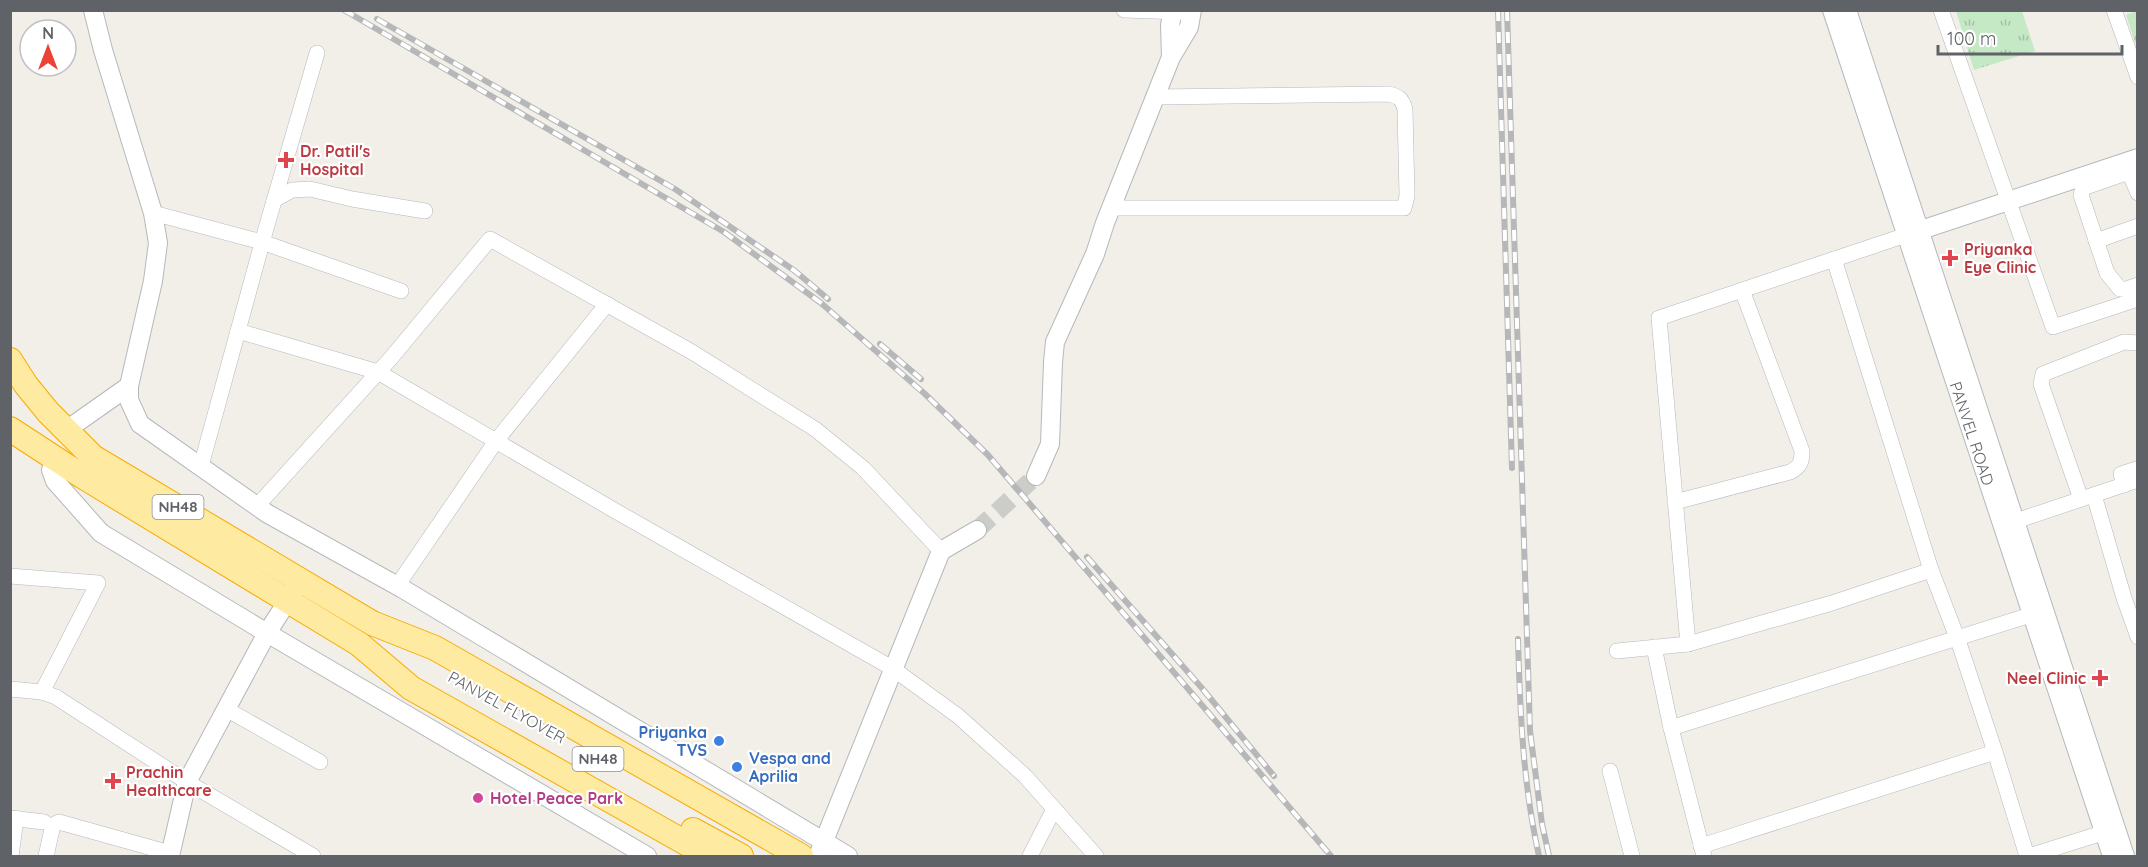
<svg xmlns="http://www.w3.org/2000/svg" width="2148" height="867" viewBox="0 0 2148 867" font-family="Quicksand,sans-serif">
	<style>
		.grass { fill: url(#grass-tufts) }
		.lines { fill: none; stroke-linecap: round; stroke-linejoin: round }
		.tertiary-tunnel { stroke: #ccccc8; stroke-width: 18; stroke-dasharray: 18 9; stroke-linecap: butt }
		.minor-casing { stroke: #b5b8bc; stroke-width: 16 }
		.tertiary-casing { stroke: #b5b8bc; stroke-width: 20 }
		.trunk-casing { stroke: #f9ab00; stroke-width: 26 }
		.minor { stroke: #fff; stroke-width: 15 }
		.tertiary { stroke: #fff; stroke-width: 18 }
		.trunk { stroke: #feeaa1; stroke-width: 24 }
		.rail-casing { stroke: #b6b7b8; stroke-width: 6 }
		.rail { stroke: #fff; stroke-width: 4; stroke-dasharray: 11; stroke-linecap: butt }
		.health-dot { fill: #e0444e; stroke: #fff; stroke-width: 2 }
		.shop-dot { fill: #3f7fe0; stroke: #fff; stroke-width: 2 }
		.hotel-dot { fill: #d1479c; stroke: #fff; stroke-width: 2 }
		.labels { text-anchor: middle; stroke-width: 4.5; stroke-linejoin: round; paint-order: stroke }
		.shield { fill: #fff; stroke: #8f9295; stroke-width: 1.5 }
		.shield-label { font-size: 15px; font-weight: bold; fill: #5f6368 }
		.health-label { font-size: 16px; font-weight: bold; fill: #be3a42; stroke: #fff; text-anchor: start }
		.street-label { font-size: 16px; fill: #5f6368; stroke: #fff }
		.shop-label { font-size: 16px; font-weight: bold; fill: #366cbe; stroke: #fff; text-anchor: end }
		.hotel-label { font-size: 16px; font-weight: bold; fill: #b23c85; stroke: #fff; text-anchor: start }
	</style>
	<defs>
		<pattern id="grass-tufts" width="24" height="20" patternUnits="userSpaceOnUse" patternTransform="scale(1.5)"><rect width="24" height="20" fill="#c5e8c5"/><path d="M3 7l-1-3M5 7V3M7 7l1-3M15 17l-1-3M17 17v-4M19 17l1-3" fill="none" stroke="#a3c0a4"/></pattern>
	</defs>
	<rect width="100%" height="100%" fill="#f1efe8"/>
	<g class="grass">
		<polygon points="1956,11 2022,11 2035,51 1974,70"/>
		<polygon points="2137,11 2138,11 2137,48 2126,15"/>
	</g>
	<g class="lines">
		<polyline class="tertiary-tunnel" points="977,530 1036,476"/>
		<defs>
			<g id="minor">
				<polyline points="1124,10 1183,12"/>
				<polyline points="1941,10 2053,327 2138,299"/>
				<polyline points="2114,10 2138,77"/>
				<polyline points="2126,165 2138,193"/>
				<polyline points="2129,172 2083,188 2081,195 2107,273 2120,289 2126,289 2138,285"/>
				<polyline points="274,200 292,190 310,189 352,199 425,211"/>
				<path d="M 1111,208 L 1404,208 L 1407,196 L 1405,109 C 1402,99 1399,96 1388,94 L 1156,97"/>
				<polyline points="153,213 262,242 401,291"/>
				<polyline points="2096,241 2138,226"/>
				<polyline points="1834,259 1931,570 1958,640 1995,752 2027,856"/>
				<polyline points="238,331 378,372 612,509 892,668 958,716 1025,776 1096,856"/>
				<polyline points="201,466 267,225 317,53"/>
				<polyline points="2124,485 2121,474 2136,469"/>
				<polyline points="2094,495 2124,598 2138,637"/>
				<polyline points="2081,499 2041,384 2043,374 2124,342 2138,343"/>
				<path d="M 1675,502 L 1790,472 C 1800,467 1802,462 1802,451 L 1742,290"/>
				<polyline points="257,506 391,358 490,239 692,352 815,429 863,468 941,551"/>
				<polyline points="2004,525 2138,480"/>
				<polyline points="10,576 98,583 42,692"/>
				<polyline points="397,586 496,441 607,304"/>
				<polyline points="1688,644 1659,318 1906,235"/>
				<polyline points="1654,647 1671,728 1704,856"/>
				<polyline points="1617,651 1688,644 1832,603 1931,570"/>
				<polyline points="10,689 42,692 56,697 187,782 313,856"/>
				<polyline points="226,709 320,762"/>
				<polyline points="1671,728 2043,611"/>
				<polyline points="1610,771 1632,856"/>
				<polyline points="10,818 44,822"/>
				<polyline points="1701,846 1995,752"/>
				<polyline points="11,856 16,818"/>
				<polyline points="46,856 53,825 59,822 170,853"/>
				<polyline points="1030,856 1054,809"/>
				<polyline points="2029,856 2115,829"/>
			</g>
			<g id="tertiary">
				<polyline points="93,10 103,50 153,213 158,243 153,281 129,386 129,400 140,424 268,514 403,589 848,856"/>
				<path id="s1" d="M 1832,10 L 2112,856"/>
				<polyline points="1847,10 2125,856"/>
				<polyline points="1171,57 1170,25 1173,10"/>
				<polyline points="1909,234 2138,158"/>
				<polyline points="65,431 129,386"/>
				<polyline points="56,459 51,470 55,481 101,533 267,633 647,856"/>
				<polyline points="1036,476 1050,444 1053,362 1055,342 1095,254 1105,223 1171,57 1189,27 1192,10"/>
				<polyline points="170,856 187,782 267,633 294,591"/>
				<polyline points="818,856 941,551 977,530"/>
			</g>
			<g id="trunk">
				<polyline points="10,360 26,385 48,412 93,457 372,623 435,648 801,856"/>
				<polyline points="10,429 82,476 359,644 411,688 709,856"/>
				<polyline points="693,830 741,856"/>
			</g>
		</defs>
		<use href="#minor" class="minor-casing"/>
		<use href="#tertiary" class="tertiary-casing"/>
		<use href="#trunk" class="trunk-casing"/>
		<use href="#minor" class="minor"/>
		<use href="#tertiary" class="tertiary"/>
		<use href="#trunk" class="trunk"/>
		<defs>
			<g id="rail">
				<polyline points="344,10 724,232 821,303 925,394 988,455 1331,856"/>
				<polyline points="1498,10 1512,468"/>
				<polyline points="1507,10 1530,731 1542,824 1549,856"/>
				<polyline points="377,19 675,189 795,271 828,299"/>
				<polyline points="880,344 921,379"/>
				<polyline points="1087,557 1201,687 1274,776"/>
				<path d="M 1518,639 C 1520,712 1523,785 1539,856"/>
			</g>
		</defs>
		<use href="#rail" class="rail-casing"/>
		<use href="#rail" class="rail"/>
	</g>
	<g class="health-dot">
		<path d="M283 151h6v6h6v6h-6v6h-6v-6h-6v-6h6z"/>
		<path d="M1947 249h6v6h6v6h-6v6h-6v-6h-6v-6h6z"/>
		<path d="M2097 669h6v6h6v6h-6v6h-6v-6h-6v-6h6z"/>
		<path d="M110 772h6v6h6v6h-6v6h-6v-6h-6v-6h6z"/>
	</g>
	<g class="shop-dot">
		<circle cx="719" cy="741" r="6"/>
		<circle cx="737" cy="767" r="6"/>
	</g>
	<circle class="hotel-dot" cx="478" cy="798" r="6"/>
	<g class="labels">
		<g class="shield">
			<rect x="152.5" y="495" width="51" height="24" rx="4.5"/>
			<rect x="572.5" y="747" width="51" height="24" rx="4.5"/>
		</g>
		<g class="shield-label">
			<text x="178" y="512">NH48</text>
			<text x="598" y="764">NH48</text>
		</g>
		<g class="health-label">
			<text x="300" y="157">Dr. Patil's<tspan x="300" dy="18">Hospital</tspan></text>
			<text x="1964" y="255">Priyanka<tspan x="1964" dy="18">Eye Clinic</tspan></text>
			<text x="2086" y="684" text-anchor="end">Neel Clinic</text>
			<text x="126" y="778">Prachin<tspan x="126" dy="18">Healthcare</tspan></text>
		</g>
		<g class="street-label">
			<text dy="6" stroke="none"><textPath href="#s1" startOffset="446">PANVEL ROAD</textPath></text>
			<text transform="translate(507 707) rotate(29)" y="6">PANVEL FLYOVER</text>
		</g>
		<g class="shop-label">
			<text x="707" y="738">Priyanka<tspan x="707" dy="18">TVS</tspan></text>
			<text x="749" y="764" text-anchor="start">Vespa and<tspan x="749" dy="18">Aprilia</tspan></text>
		</g>
		<g class="hotel-label">
			<text x="490" y="804">Hotel Peace Park</text>
		</g>
	</g>
	<rect width="2148" height="867" fill="none" stroke="#5f6368" stroke-width="24"/>
	<g transform="translate(48 48)"><circle r="28" fill="#ffffff" stroke="#bfc1c3" stroke-width="1.5"/>
	<path d="M0-4.5L10 22L0 15L-10 22Z" fill="#ea4335"/>
	<text y="-9" font-size="16" font-weight="bold" text-anchor="middle" fill="#5f6368">N</text>
	</g>
	<path d="M1938 45v9h184v-9" fill="none" stroke="#5f6368" stroke-width="3"/>
	<text x="1947" y="45" font-size="18" fill="#5f6368" stroke="#ffffff" stroke-width="4.5" paint-order="stroke">100 m</text>
</svg>
